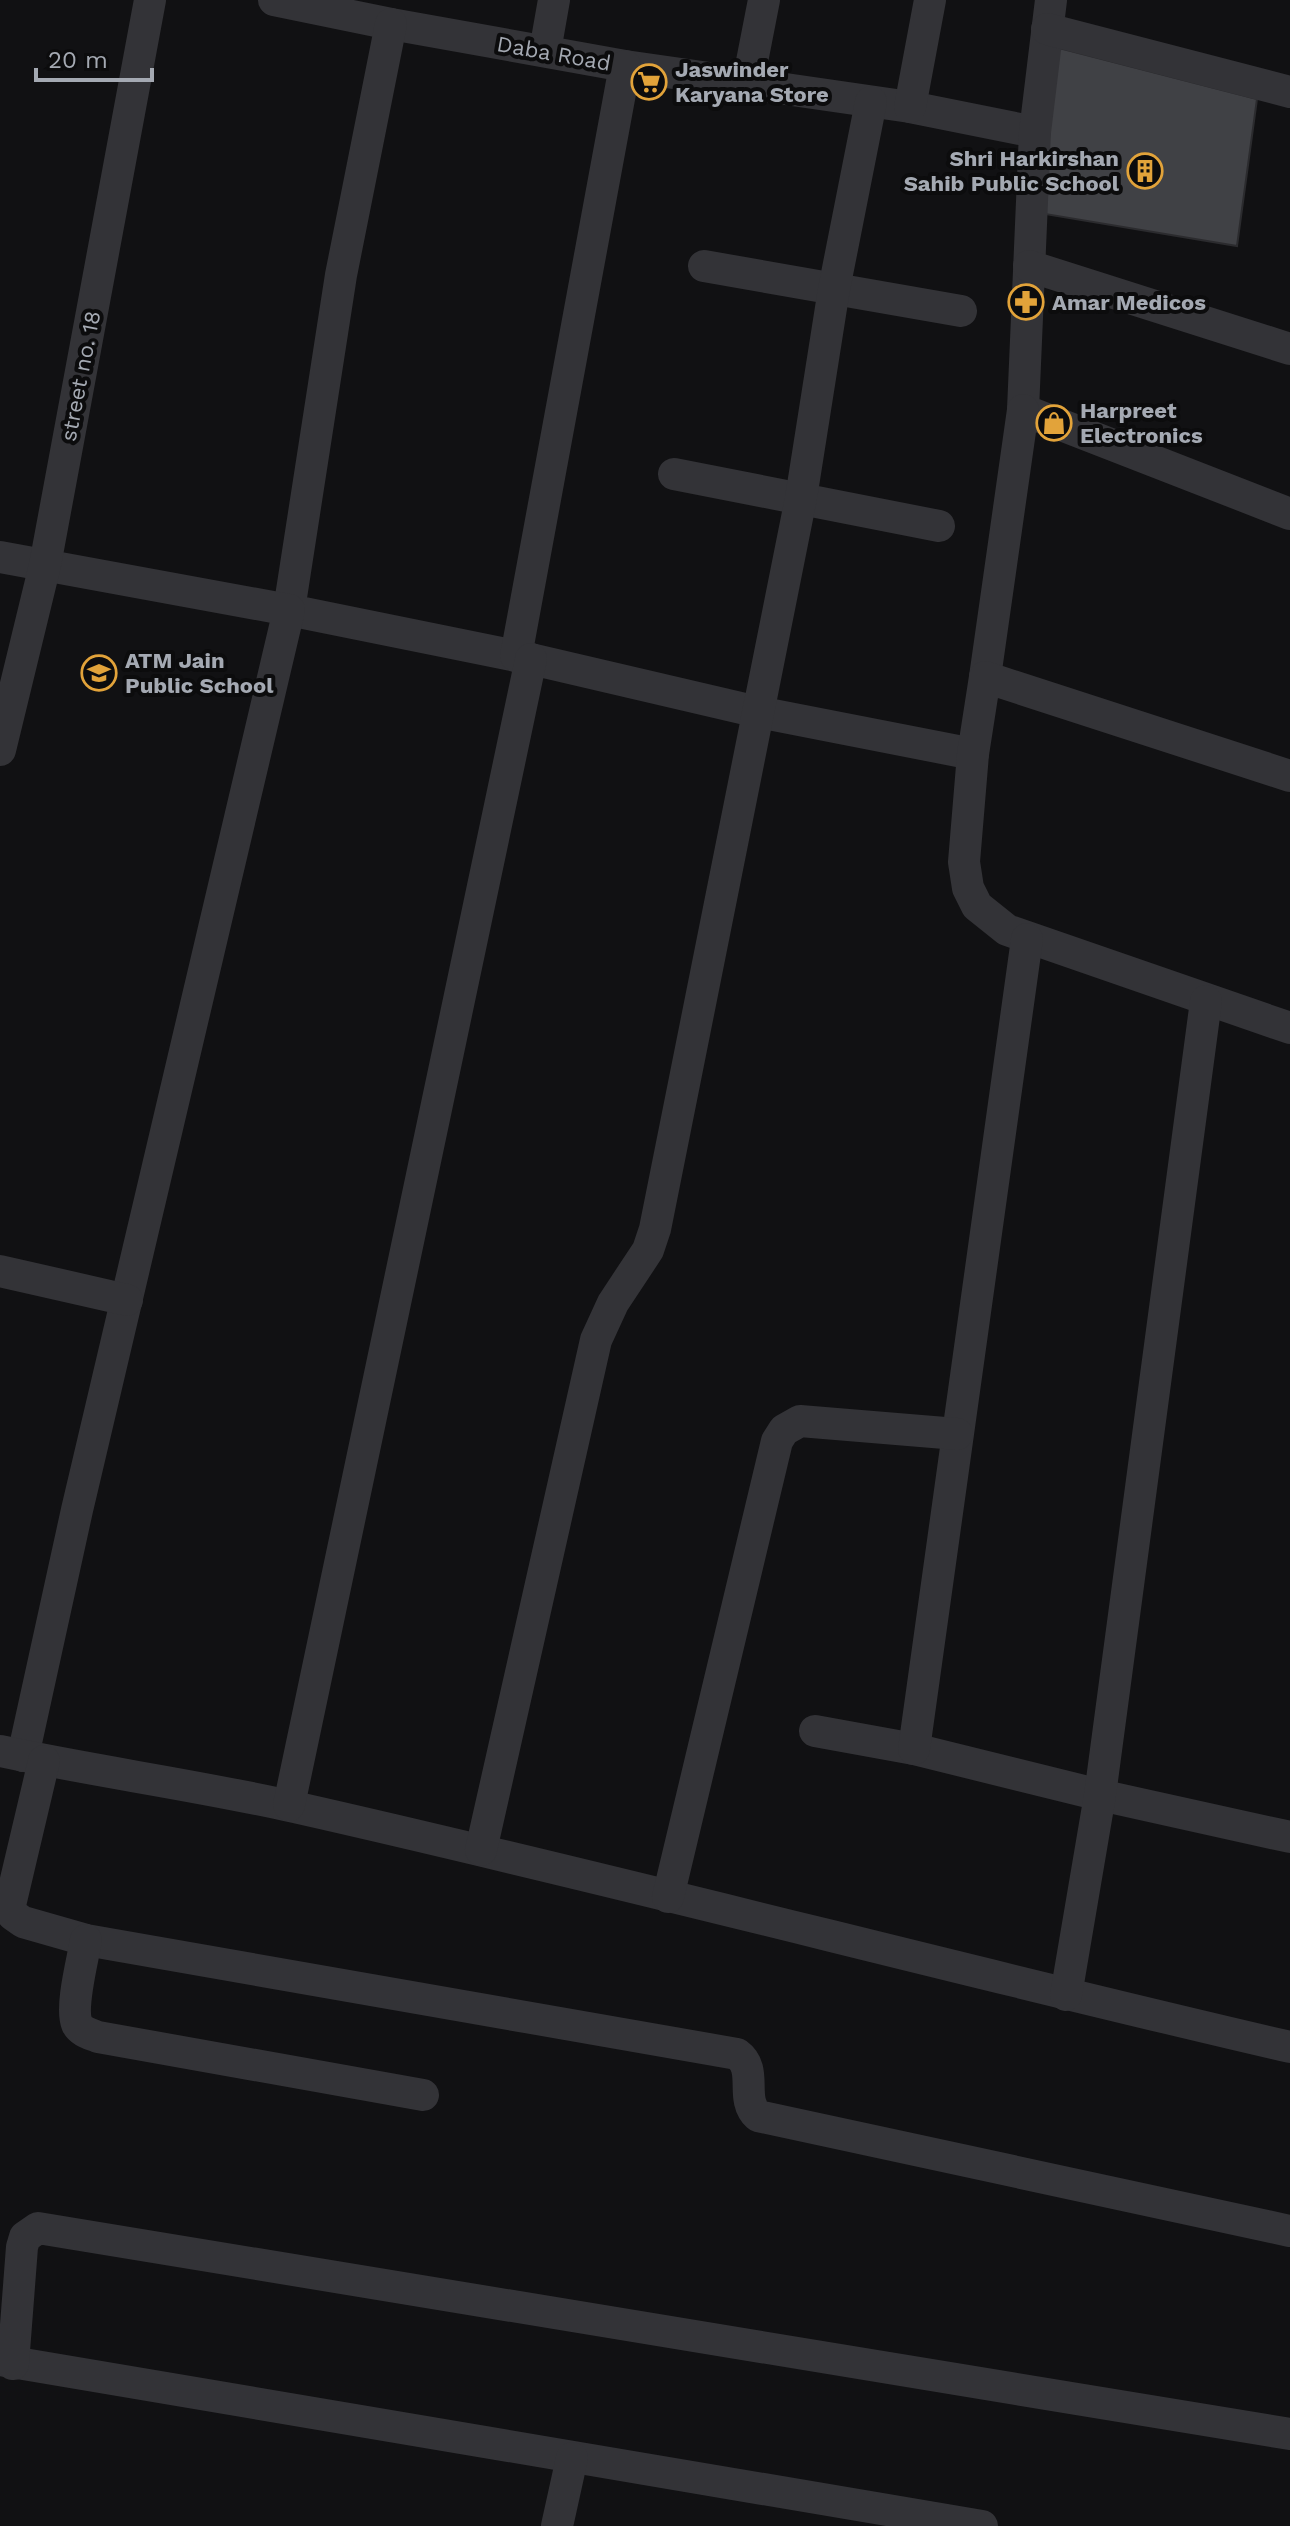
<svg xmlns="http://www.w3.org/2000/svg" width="1290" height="2526" viewBox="0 0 1290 2526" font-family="'Work Sans',sans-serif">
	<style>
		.building { fill: #404145; stroke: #2b2b2e; stroke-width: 2 }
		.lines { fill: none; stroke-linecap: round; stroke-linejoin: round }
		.minor { stroke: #333337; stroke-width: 32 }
		.labels { text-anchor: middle; stroke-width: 8; stroke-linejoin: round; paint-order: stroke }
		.street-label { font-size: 22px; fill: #a4a9b2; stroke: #0c0c0d }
		.poi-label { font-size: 22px; font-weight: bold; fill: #a4a9b2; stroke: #0c0c0d; text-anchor: start }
	</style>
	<rect width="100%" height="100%" fill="#111113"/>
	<polygon class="building" points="1059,48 1257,99 1237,246 1039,213"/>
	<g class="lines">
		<g class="minor">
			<polyline points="274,0 391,24 625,66 910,107 1035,132"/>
			<polyline points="1051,0 1035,132 1023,410 1290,514"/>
			<polyline points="391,24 341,275 289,610 531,659 758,712 973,754"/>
			<polyline points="1047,29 1290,92"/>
			<polyline points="545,51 554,0"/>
			<polyline points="748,82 764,0"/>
			<polyline points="910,107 930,0"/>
			<polyline points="704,266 961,311"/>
			<polyline points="1029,266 1290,349"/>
			<polyline points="674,474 939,526"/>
			<polyline points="0,557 289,610 77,1510 23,1756"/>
			<polyline points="516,656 625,66"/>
			<polyline points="985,677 1023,410"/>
			<polyline points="0,750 45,565 150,0"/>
			<polyline points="1290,776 985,677 973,754 964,862 968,888 977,906 1007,930 1290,1028"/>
			<polyline points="0,1271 127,1300"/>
			<polyline points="815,1731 914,1749 1100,1795 1290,1837"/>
			<polyline points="914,1749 1027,939"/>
			<path d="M 0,1751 C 98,1772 197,1785 294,1807 C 627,1882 957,1970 1290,2047"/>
			<path d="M 44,1761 L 10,1905 L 13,1915 L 23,1922 L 86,1940 L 737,2054 C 759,2070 739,2098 758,2116 L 1290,2231"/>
			<polyline points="289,1805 531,659"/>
			<polyline points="481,1850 596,1340 613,1303 648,1250 655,1229 801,498 834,289 871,102"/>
			<polyline points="668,1897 777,1441 784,1430 800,1421 957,1434"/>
			<path d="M 86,1940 C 83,1959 70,2007 77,2024 C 81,2032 91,2034 98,2037 L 423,2095"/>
			<polyline points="1066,1995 1100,1795 1206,1001"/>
			<polyline points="0,2360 982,2526"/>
			<polyline points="13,2364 22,2247 25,2237 38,2228 1290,2434"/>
			<polyline points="557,2526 572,2458"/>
		</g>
	</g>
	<defs>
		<symbol id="supermarket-ring" viewBox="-11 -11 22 22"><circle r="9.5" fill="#0c0c0d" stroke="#e2a33a" stroke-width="1.5"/><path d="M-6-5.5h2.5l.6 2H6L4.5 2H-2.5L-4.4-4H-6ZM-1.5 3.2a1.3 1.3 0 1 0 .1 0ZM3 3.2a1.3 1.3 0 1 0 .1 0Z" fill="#e2a33a"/></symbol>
		<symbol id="building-ring" viewBox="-11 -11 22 22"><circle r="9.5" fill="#0c0c0d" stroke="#e2a33a" stroke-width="1.5"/><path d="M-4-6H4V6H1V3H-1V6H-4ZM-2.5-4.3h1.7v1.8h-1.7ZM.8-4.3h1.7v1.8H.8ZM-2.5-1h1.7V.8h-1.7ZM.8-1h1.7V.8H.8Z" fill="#e2a33a"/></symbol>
		<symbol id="pharmacy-ring" viewBox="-11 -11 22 22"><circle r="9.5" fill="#0c0c0d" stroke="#e2a33a" stroke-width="1.5"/><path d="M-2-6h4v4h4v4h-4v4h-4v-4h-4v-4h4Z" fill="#e2a33a"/></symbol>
		<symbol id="shop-ring" viewBox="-11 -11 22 22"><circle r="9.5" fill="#0c0c0d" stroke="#e2a33a" stroke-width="1.5"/><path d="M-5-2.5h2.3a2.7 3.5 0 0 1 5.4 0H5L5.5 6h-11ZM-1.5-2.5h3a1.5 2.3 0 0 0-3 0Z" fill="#e2a33a"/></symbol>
		<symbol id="school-ring" viewBox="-11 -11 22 22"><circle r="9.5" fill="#0c0c0d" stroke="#e2a33a" stroke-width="1.5"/><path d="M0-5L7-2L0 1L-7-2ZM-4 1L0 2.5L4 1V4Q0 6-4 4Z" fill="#e2a33a"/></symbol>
	</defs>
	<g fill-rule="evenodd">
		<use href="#supermarket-ring" x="629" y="62" width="40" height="40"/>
		<use href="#building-ring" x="1125" y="151" width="40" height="40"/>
		<use href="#pharmacy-ring" x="1006" y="282" width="40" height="40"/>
		<use href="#shop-ring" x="1034" y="403" width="40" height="40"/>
		<use href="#school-ring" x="79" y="653" width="40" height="40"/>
	</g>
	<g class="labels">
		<g class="street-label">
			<text transform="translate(554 53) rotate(10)" y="8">Daba Road</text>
			<text transform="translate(80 376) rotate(-79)" y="8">street no. 18</text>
		</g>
		<g class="poi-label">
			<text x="675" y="77">Jaswinder<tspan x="675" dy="25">Karyana Store</tspan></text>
			<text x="1119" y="166" text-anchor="end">Shri Harkirshan<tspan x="1119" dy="25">Sahib Public School</tspan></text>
			<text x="1052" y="310">Amar Medicos</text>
			<text x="1080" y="418">Harpreet<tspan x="1080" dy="25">Electronics</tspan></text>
			<text x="125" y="668">ATM Jain<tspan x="125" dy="25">Public School</tspan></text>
		</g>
	</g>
	<path d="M36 68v12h116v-12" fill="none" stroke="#a4a9b2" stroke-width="4"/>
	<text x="48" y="68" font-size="24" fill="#a4a9b2" stroke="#0c0c0d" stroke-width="6" paint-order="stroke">20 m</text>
</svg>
